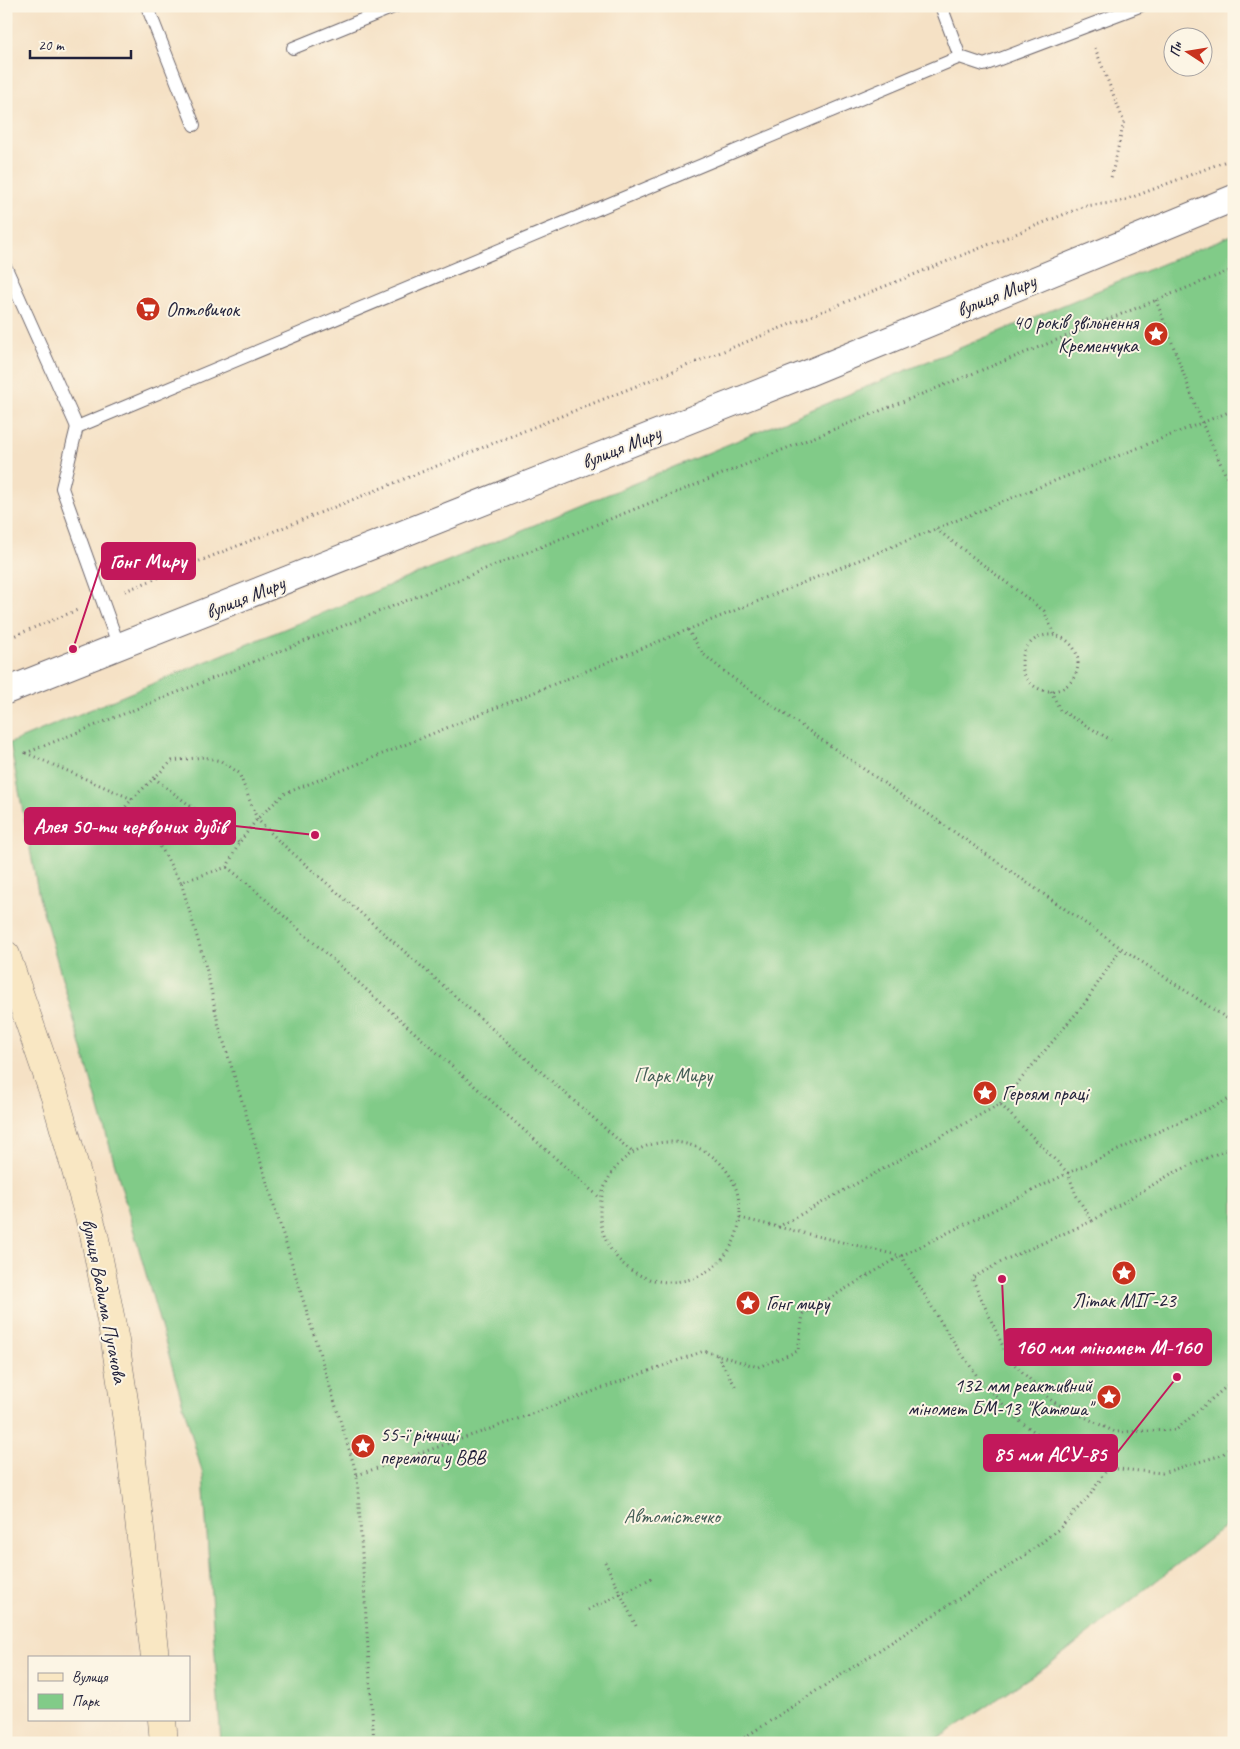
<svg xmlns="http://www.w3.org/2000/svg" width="1240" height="1749" viewBox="0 0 1240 1749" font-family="Caveat,sans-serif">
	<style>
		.green { fill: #81cb88; stroke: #527662 }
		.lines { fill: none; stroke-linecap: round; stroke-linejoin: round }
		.lane-casing { stroke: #6c656b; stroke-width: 14 }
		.street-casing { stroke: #6c656b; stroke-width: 28 }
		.secondary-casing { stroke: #6c656b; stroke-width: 29 }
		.path { stroke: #6c656b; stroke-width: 3; stroke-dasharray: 1 4; stroke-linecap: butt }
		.lane { stroke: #fff; stroke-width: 12 }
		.street { stroke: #fff; stroke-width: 26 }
		.secondary { stroke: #f9e7c3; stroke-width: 28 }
		.labels { text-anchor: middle; stroke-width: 4; stroke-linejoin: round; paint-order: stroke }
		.street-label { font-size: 20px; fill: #22223b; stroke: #fcf5e5 }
		.poi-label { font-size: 20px; fill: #22223b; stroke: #fcf5e5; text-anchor: start }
		.park-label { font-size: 20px; fill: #435d56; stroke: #fcf5e5 }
		.leader { fill: none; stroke: #c2185b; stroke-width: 2 }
		.callout-dot { fill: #c2185b; stroke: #fcf5e5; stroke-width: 2 }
		.callout { fill: #c2185b; stroke: #c2185b; stroke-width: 2 }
		.callout-label { font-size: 21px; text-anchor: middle; font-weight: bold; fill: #fff }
	</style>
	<rect width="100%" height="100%" fill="#fcf5e5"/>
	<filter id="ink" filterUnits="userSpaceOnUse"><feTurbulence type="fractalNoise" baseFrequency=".02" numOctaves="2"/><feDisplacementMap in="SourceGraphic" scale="10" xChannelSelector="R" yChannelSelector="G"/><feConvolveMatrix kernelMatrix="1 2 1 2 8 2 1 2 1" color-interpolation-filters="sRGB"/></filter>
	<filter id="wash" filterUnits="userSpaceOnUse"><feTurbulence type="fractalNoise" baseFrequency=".0096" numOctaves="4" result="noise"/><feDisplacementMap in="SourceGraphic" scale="20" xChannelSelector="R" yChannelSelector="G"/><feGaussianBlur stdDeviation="1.12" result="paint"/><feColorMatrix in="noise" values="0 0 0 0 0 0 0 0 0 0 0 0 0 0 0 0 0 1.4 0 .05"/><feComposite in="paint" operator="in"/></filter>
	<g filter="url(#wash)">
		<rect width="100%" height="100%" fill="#f5e1c5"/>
		<polygon class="green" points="1234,234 1234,1520 1051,1663 932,1743 221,1743 203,1475 39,897 10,743"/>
	</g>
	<g filter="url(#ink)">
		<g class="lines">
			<defs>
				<g id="lane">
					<polyline points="147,6 194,125"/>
					<polyline points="941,6 960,57"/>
					<polyline points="293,48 396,6"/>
					<polyline points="6,268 77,427"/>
					<polyline points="119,647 62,488 77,427 960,57 984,65 1140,6"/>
				</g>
				<polyline id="street" points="6,691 806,374 1234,198"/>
				<g id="secondary">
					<polyline points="6,955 55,1097 94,1234 115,1341 129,1434 155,1658"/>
					<polyline points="162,1720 164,1743"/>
				</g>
			</defs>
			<use href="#lane" class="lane-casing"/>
			<use href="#street" class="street-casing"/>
			<use href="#secondary" class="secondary-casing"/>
			<g class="path">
				<polyline points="1095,48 1124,122 1111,178"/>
				<polyline points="1156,300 1202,423 1234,493"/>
				<polyline points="936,529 1044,611 1055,636"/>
				<polyline points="125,591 1085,206 1120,202 1234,158"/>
				<polyline points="688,630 703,654 730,676 1121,948 1234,1023"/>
				<circle cx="1050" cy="663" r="28"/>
				<polyline points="6,639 80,609"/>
				<polyline points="1051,691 1060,710 1111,740"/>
				<polyline points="154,778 239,843"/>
				<polyline points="132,799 26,753 1234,269"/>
				<polyline points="110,826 132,799 172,761 203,757 221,761 239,773 257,819 279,841 632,1152"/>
				<path d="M 111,826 C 132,829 150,831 163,851 C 169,861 173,872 181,882"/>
				<polyline points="227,867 247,883 600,1198"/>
				<polyline points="1000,1104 1085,1003 1121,948"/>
				<circle cx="670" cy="1212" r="70"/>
				<polyline points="740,1218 901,1256 947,1332 979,1379 1018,1420 1062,1451 1108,1468"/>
				<polyline points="1092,1221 1007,1259 972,1278 1005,1351 1015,1365 1052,1401 1115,1432 1176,1430 1234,1380"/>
				<polyline points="778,1227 1000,1104 1068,1173 1076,1195 1092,1221 1171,1174 1234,1146"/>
				<polyline points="717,1355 737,1389"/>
				<polyline points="357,1475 490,1429 704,1351 758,1367 798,1351 803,1314 901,1256 1068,1173 1234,1097"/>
				<polyline points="605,1562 636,1626"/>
				<polyline points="588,1610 652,1578"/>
				<polyline points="374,1743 357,1475 218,1023 207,971 181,882 227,867 239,843 257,819 284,794 1014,497 1234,410"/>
				<polyline points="736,1743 1023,1557 1060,1528 1090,1495 1108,1468 1162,1473 1222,1455 1234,1444"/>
			</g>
			<use href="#lane" class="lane"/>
			<use href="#street" class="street"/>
			<use href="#secondary" class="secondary"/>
		</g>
	</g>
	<defs>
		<symbol id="supermarket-disc" viewBox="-11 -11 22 22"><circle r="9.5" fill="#c8321e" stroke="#fcf5e5"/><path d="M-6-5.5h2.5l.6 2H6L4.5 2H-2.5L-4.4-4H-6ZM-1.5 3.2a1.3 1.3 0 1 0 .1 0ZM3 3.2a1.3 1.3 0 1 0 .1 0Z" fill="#fff"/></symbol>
		<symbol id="sight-disc" viewBox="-11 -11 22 22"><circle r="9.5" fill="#c8321e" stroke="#fcf5e5"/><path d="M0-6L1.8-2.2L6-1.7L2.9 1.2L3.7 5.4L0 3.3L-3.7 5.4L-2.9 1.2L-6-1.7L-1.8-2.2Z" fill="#fff"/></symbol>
	</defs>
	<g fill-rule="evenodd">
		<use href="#supermarket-disc" x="134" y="295" width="28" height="28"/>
		<use href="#sight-disc" x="1142" y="320" width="28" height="28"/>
		<use href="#sight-disc" x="971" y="1079" width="28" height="28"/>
		<use href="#sight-disc" x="1110" y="1259" width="28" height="28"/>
		<use href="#sight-disc" x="734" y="1289" width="28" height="28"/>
		<use href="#sight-disc" x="1095" y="1383" width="28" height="28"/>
		<use href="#sight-disc" x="349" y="1432" width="28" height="28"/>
	</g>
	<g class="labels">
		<g class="street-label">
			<text transform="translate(996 295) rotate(-22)" y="7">вулиця Миру</text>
			<text transform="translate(621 447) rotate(-22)" y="7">вулиця Миру</text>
			<text transform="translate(245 597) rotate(-22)" y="7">вулиця Миру</text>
			<text transform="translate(105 1301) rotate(79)" y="7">вулиця Вадима Пугачова</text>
		</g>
		<g class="poi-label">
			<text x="166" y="316">Оптовичок</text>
			<text x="1138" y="329" text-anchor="end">40 рокiв звiльнення<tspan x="1138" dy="23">Кременчука</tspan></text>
			<text x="1002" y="1100">Героям працi</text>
			<text x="1124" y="1307" text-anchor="middle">Літак МІГ-23</text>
			<text x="766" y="1310">Гонг миру</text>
			<text x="1092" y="1392" text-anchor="end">132 мм реактивний<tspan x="1092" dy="23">міномет БМ-13 "Катюша"</tspan></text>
			<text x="380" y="1441">55-ї річниці<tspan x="380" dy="23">перемоги у ВВВ</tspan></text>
		</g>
		<g class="park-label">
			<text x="673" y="1082">Парк Миру</text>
			<text x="672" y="1523">Автомістечко</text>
		</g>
	</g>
	<path class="leader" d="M73 649L102 561M315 835L235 826M1002 1279L1005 1347M1177 1377L1117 1453"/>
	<g class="callout-dot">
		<circle cx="73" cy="649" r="5"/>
		<circle cx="315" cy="835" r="5"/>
		<circle cx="1002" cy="1279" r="5"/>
		<circle cx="1177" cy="1377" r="5"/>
	</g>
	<g class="callout">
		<rect x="102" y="543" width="93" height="36" rx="5"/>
		<rect x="25" y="808" width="210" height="36" rx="5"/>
		<rect x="1005" y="1329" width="206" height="36" rx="5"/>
		<rect x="984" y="1435" width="133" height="36" rx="5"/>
	</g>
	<g class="callout-label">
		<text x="148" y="568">Гонг Миру</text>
		<text x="130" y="833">Алея 50-ти червоних дубів</text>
		<text x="1108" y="1354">160 мм міномет М-160</text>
		<text x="1050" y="1461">85 мм АСУ-85</text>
	</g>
	<rect width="1240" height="1749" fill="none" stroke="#fcf5e5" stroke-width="25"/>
	<rect x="28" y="1656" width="162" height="65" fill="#fcf5e5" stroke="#a5a1a1"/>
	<rect x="38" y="1673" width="25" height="8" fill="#f9e7c3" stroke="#a5a1a1"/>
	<text x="72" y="1682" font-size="15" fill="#22223b">Вулиця</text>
	<rect x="38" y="1694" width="25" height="15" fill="#81cb88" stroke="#a5a1a1"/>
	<text x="72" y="1706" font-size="15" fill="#22223b">Парк</text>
	<g transform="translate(1188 52) rotate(282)"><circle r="24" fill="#fcf5e5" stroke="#a5a1a1"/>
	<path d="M0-4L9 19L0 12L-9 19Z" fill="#c8321e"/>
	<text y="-8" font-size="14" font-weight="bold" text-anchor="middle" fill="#22223b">Пн</text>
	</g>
	<path d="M30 50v8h101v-8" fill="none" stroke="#22223b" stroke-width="2.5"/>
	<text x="38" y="50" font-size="15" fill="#22223b" stroke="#fcf5e5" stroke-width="4" paint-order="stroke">20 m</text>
</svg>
